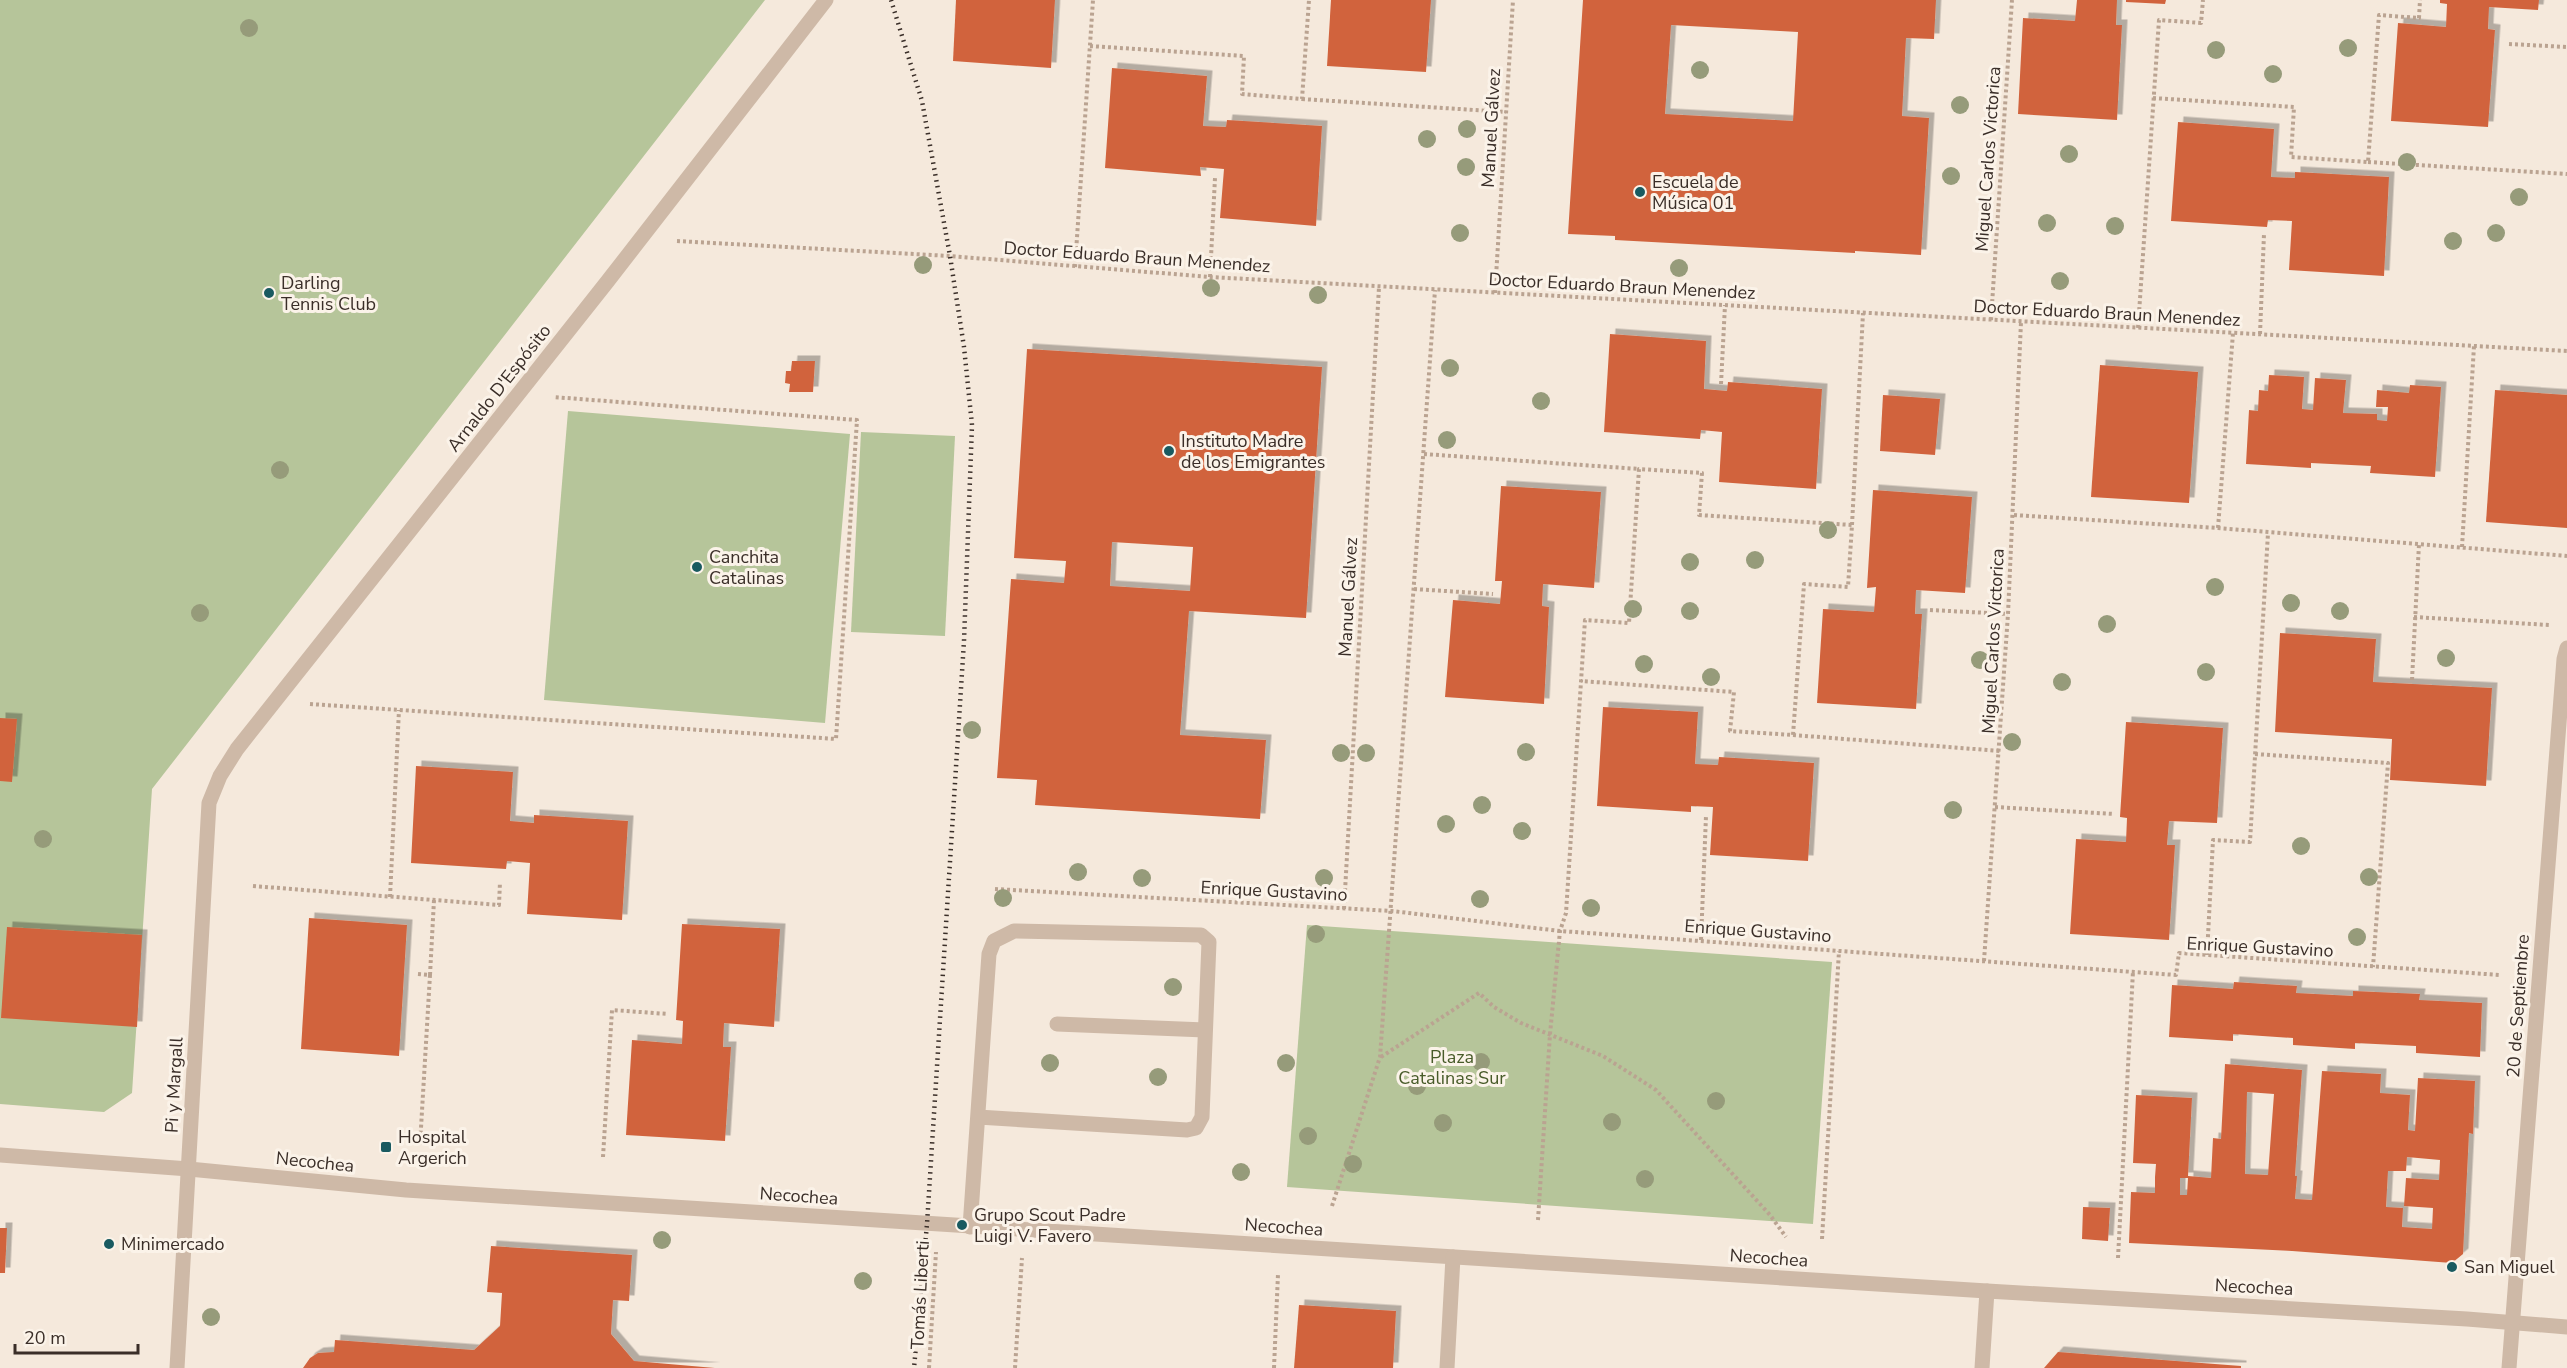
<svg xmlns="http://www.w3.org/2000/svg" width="2567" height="1368" viewBox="0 0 2567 1368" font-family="'Nunito Sans',sans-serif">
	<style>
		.green { fill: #b6c59a }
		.building { fill: #d1643e; fill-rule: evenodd; filter: url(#shadow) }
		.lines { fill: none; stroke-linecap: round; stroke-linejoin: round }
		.path { stroke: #baa391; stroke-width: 4; stroke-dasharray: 3 3; stroke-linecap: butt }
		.service { stroke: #ceb9a7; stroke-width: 15 }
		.minor { stroke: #ceb9a7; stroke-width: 15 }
		.rail { stroke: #3a2e28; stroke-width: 4.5; stroke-dasharray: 1.5 4.5; stroke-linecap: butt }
		.tree { fill: #969b7a }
		.poi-dot { fill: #195a60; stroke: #fbf3e9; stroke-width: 2 }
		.labels { text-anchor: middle; stroke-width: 6; stroke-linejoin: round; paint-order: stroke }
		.street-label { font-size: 18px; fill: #3a2e28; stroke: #fbf3e9 }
		.poi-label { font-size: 18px; fill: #3a2e28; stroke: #fbf3e9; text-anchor: start }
		.park-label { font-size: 18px; fill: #485b29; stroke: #fbf3e9 }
	</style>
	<defs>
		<filter id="shadow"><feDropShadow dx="5.5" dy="-5.5" stdDeviation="0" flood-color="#0004"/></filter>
	</defs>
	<rect width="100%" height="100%" fill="#f5e9dc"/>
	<g class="green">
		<polygon points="0,0 765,0 152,789 132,1093 104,1112 0,1104"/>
		<polygon points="568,411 850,434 825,723 544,700"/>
		<polygon points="861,432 955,436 945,636 851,632"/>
		<polygon points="1307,925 1832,962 1813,1224 1287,1187"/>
	</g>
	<g class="building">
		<polygon points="956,0 1055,0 1051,68 953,61"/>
		<polygon points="1331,0 1431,0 1426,72 1327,66"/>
		<path d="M 1583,0 L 1936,0 L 1934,39 L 1906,38 L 1902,116 L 1929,118 L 1921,255 L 1855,251 L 1855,253 L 1615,240 L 1615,236 L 1568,234 ZM 1671,25 L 1798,32 L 1793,121 L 1665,114 Z"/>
		<polygon points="2077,0 2117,0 2116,25 2122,25 2117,120 2018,114 2023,18 2075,21"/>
		<polygon points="2126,0 2166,0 2165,4 2126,2"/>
		<polygon points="2440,0 2539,0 2538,10 2489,7 2488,29 2495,30 2488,127 2391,121 2398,23 2446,27 2447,4 2440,3"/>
		<polygon points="1112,68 1207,76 1203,126 1226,127 1227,120 1322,126 1316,226 1220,218 1224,169 1200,167 1201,176 1105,168"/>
		<polygon points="2178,122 2274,129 2271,177 2295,178 2295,172 2389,177 2384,276 2289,270 2292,221 2268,220 2267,227 2171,221"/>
		<polygon points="1610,334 1706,341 1704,389 1727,391 1728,382 1822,389 1816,489 1719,482 1722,432 1701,430 1700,439 1604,432"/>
		<path d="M 1027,349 L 1322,367 L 1306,618 L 1189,611 L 1180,735 L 1266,740 L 1260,819 L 1035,805 L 1037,780 L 997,778 L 1011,579 L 1064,583 L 1066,561 L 1014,558 ZM 1112,542 L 1193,547 L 1190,591 L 1110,586 Z"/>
		<polygon points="792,361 815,361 813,392 789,392 790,384 785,383 786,371 791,371"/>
		<polygon points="2100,365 2198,372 2189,503 2091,497"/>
		<polygon points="2269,375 2304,377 2302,409 2313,410 2315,378 2346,380 2343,413 2377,414 2377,420 2387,421 2388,407 2376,407 2377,390 2409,393 2410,385 2441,387 2435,477 2370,473 2371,466 2311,463 2311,468 2246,464 2249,410 2258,411 2259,390 2268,391"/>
		<polygon points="2495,390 2567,395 2567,528 2486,522"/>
		<polygon points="1883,395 1940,399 1935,455 1880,451"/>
		<polygon points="1501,486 1601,492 1594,588 1543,584 1542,606 1549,607 1544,704 1445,697 1453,600 1500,604 1502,581 1495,581"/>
		<polygon points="1873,490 1972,497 1965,593 1916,590 1915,614 1922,614 1916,709 1817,703 1823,609 1874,612 1876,587 1867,588"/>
		<polygon points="2280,633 2376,639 2373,682 2492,688 2486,786 2390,780 2392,739 2275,732"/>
		<polygon points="1603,707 1698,712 1695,764 1718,765 1719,757 1814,763 1808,861 1710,855 1713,807 1691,806 1691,812 1597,806"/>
		<polygon points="0,718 17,719 12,782 0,781"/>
		<polygon points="2126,722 2223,728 2217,823 2169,821 2167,845 2175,845 2169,940 2070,934 2076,839 2126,842 2127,818 2120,817"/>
		<polygon points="416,766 513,772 510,821 534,823 534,815 628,821 622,920 527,914 530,863 507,861 506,869 411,863"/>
		<polygon points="309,918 407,925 399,1056 301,1049"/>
		<polygon points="682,924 780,929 774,1027 724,1023 723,1047 731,1047 725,1141 626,1135 632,1040 682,1044 683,1021 676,1020"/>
		<polygon points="7,927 142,935 137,1027 1,1018"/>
		<polygon points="2234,982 2297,986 2296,993 2353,996 2353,991 2420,994 2419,1000 2482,1003 2480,1057 2416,1053 2416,1046 2355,1043 2355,1049 2293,1045 2293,1038 2233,1034 2233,1041 2169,1037 2172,985 2233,989"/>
		<path d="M 2225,1064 L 2302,1070 L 2295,1176 L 2297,1176 L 2295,1199 L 2312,1200 L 2322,1071 L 2381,1074 L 2380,1093 L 2410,1095 L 2408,1130 L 2415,1131 L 2418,1078 L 2475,1081 L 2473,1134 L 2469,1133 L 2463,1254 L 2452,1263 L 2292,1251 L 2129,1243 L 2131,1192 L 2155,1193 L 2155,1177 L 2156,1164 L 2133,1163 L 2136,1095 L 2192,1098 L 2188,1176 L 2211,1178 L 2213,1138 L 2221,1139 ZM 2247,1092 L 2274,1094 L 2268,1175 L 2245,1174 ZM 2407,1157 L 2440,1160 L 2439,1180 L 2406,1178 L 2404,1206 L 2433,1208 L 2432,1229 L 2402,1227 L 2403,1208 L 2386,1207 L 2388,1171 L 2406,1171 ZM 2180,1178 L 2188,1178 L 2187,1195 L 2180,1195 Z"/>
		<polygon points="2083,1207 2110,1208 2108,1241 2082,1239"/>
		<polygon points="0,1228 7,1228 5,1273 0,1273"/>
		<polygon points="491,1246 632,1255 629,1301 613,1300 611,1334 634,1361 715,1368 303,1368 310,1358 318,1353 334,1352 335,1340 474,1350 500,1326 502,1293 487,1292"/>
		<polygon points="1299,1305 1396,1311 1393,1368 1294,1368"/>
		<polygon points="2058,1352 2241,1366 2241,1368 2044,1368"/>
	</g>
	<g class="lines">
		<g class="path">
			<polyline points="2509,44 2567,47"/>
			<polyline points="1090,46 1244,56 1242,94 1302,99 1309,0"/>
			<polyline points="2153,98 2294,107 2291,157 2368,162 2379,15 2419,18 2420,0"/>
			<polyline points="1302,99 1506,112"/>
			<polyline points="2368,162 2567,174"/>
			<polyline points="677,241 950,256 1210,277 2567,351"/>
			<polyline points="1075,267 1093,0"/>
			<polyline points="1210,277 1215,178"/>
			<polyline points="1495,293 1513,0"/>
			<polyline points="1991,320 2012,0"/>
			<polyline points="2138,328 2159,20 2201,23 2203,0"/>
			<polyline points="2260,334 2264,234"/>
			<polyline points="1721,384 1725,305"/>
			<polyline points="1424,454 1639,469"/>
			<polyline points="2014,515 2218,528 2567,556"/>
			<polyline points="1852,525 1863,313"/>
			<polyline points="2218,528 2233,333"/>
			<polyline points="2462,547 2474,346"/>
			<polyline points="1414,589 1493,594"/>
			<polyline points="1930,610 2008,614"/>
			<polyline points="2414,617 2549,625"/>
			<polyline points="2412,680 2419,544"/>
			<polyline points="310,704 836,739 857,420 553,397"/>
			<polyline points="1793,735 2000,751"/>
			<polyline points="2255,754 2388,763 2373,967"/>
			<polyline points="1995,807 2114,814"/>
			<polyline points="253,886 499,905 500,882"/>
			<polyline points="995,889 1392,911 1560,931 2176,975 2179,953 2500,975"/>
			<polyline points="390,897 399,710"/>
			<polyline points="1344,909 1379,287"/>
			<polyline points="1701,940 1706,816"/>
			<polyline points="2207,955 2213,840 2250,842 2268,533"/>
			<polyline points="1984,961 2008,614 2021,322"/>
			<polyline points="418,974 430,975 420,1145"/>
			<polyline points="430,975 434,900"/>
			<polyline points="1381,1057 1479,993 1494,1007 1521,1023 1603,1056 1656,1090 1770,1215 1786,1237"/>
			<polyline points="603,1157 612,1010 668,1014"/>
			<polyline points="1332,1206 1380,1057 1435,290"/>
			<polyline points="1538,1220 1550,1034 1560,931 1566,913 1585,620 1629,623 1639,469 1702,473 1699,515 1852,525 1848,587 1804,584 1793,735 1730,731 1734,692 1581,681"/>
			<polyline points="1822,1239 1839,951"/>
			<polyline points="2118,1258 2133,971"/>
			<polyline points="929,1368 936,1252"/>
			<polyline points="1015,1368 1022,1258"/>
			<polyline points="1274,1368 1278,1274"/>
		</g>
		<g class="service">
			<polyline points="1057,1024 1205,1030"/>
			<polyline points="970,1227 989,954 994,941 1014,931 1201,935 1209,942 1202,1117 1196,1128 1187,1130 978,1117"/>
		</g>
		<g class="minor">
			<polyline points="0,1155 189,1169 406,1190 1987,1291 2467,1319 2567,1327"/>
			<polyline points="177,1368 209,803 220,776 237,749 607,282 826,0"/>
			<polyline points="1447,1368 1453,1257"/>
			<polyline points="1982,1368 1987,1291"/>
			<polyline points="2509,1368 2564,659 2567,648"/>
		</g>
		<polyline class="rail" points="891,0 922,101 950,256 964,347 972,425 964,641 927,1224 914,1368"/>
	</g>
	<g class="tree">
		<circle cx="249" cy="28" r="9"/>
		<circle cx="2348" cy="48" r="9"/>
		<circle cx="2216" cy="50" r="9"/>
		<circle cx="1700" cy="70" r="9"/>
		<circle cx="2273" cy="74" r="9"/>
		<circle cx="1960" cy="105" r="9"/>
		<circle cx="1467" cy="129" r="9"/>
		<circle cx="1427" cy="139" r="9"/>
		<circle cx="2069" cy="154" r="9"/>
		<circle cx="2407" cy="162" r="9"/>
		<circle cx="1466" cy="167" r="9"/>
		<circle cx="1951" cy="176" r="9"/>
		<circle cx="2519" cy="197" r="9"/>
		<circle cx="2047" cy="223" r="9"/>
		<circle cx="2115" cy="226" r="9"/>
		<circle cx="1460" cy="233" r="9"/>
		<circle cx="2496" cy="233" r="9"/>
		<circle cx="2453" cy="241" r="9"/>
		<circle cx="923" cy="265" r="9"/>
		<circle cx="1679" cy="268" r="9"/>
		<circle cx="2060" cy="281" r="9"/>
		<circle cx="1211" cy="288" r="9"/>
		<circle cx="1318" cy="295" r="9"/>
		<circle cx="1450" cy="368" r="9"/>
		<circle cx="1541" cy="401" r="9"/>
		<circle cx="1447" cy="440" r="9"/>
		<circle cx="280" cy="470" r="9"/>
		<circle cx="1828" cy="530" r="9"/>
		<circle cx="1755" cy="560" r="9"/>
		<circle cx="1690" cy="562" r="9"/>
		<circle cx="2215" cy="587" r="9"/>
		<circle cx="2291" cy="603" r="9"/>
		<circle cx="1633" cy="609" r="9"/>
		<circle cx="1690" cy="611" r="9"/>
		<circle cx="2340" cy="611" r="9"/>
		<circle cx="200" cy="613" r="9"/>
		<circle cx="2107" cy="624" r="9"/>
		<circle cx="2446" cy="658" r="9"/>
		<circle cx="1980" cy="660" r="9"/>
		<circle cx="1644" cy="664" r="9"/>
		<circle cx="2206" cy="672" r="9"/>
		<circle cx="1711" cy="677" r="9"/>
		<circle cx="2062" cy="682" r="9"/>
		<circle cx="972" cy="730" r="9"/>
		<circle cx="2012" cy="742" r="9"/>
		<circle cx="1526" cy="752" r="9"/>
		<circle cx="1341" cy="753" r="9"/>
		<circle cx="1366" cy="753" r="9"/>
		<circle cx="1482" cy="805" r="9"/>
		<circle cx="1953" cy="810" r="9"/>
		<circle cx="1446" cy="824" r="9"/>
		<circle cx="1522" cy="831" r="9"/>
		<circle cx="43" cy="839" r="9"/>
		<circle cx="2301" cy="846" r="9"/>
		<circle cx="1078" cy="872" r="9"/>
		<circle cx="2369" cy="877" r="9"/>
		<circle cx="1142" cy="878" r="9"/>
		<circle cx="1324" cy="878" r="9"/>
		<circle cx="1003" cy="898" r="9"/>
		<circle cx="1480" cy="899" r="9"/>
		<circle cx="1591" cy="908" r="9"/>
		<circle cx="1316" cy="934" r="9"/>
		<circle cx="2357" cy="937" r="9"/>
		<circle cx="1173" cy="987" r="9"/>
		<circle cx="1481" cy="1062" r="9"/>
		<circle cx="1050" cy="1063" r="9"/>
		<circle cx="1286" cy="1063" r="9"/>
		<circle cx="1158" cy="1077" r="9"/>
		<circle cx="1417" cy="1086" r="9"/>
		<circle cx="1716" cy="1101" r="9"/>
		<circle cx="1612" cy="1122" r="9"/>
		<circle cx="1443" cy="1123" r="9"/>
		<circle cx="1308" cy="1136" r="9"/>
		<circle cx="1353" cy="1164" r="9"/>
		<circle cx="1241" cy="1172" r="9"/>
		<circle cx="1645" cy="1179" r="9"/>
		<circle cx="662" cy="1240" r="9"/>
		<circle cx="863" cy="1281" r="9"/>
		<circle cx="211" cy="1317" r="9"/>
	</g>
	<g class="poi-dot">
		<circle cx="1640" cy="192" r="6"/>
		<circle cx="269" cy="293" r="6"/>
		<circle cx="1169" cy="451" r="6"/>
		<circle cx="697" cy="567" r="6"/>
		<rect x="380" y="1141" width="12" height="12" rx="3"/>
		<circle cx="962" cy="1225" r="6"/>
		<circle cx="109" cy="1244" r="6"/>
		<circle cx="2452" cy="1267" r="6"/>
	</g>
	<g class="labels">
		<g class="street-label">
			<text transform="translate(1491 128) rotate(-87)" y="6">Manuel Gálvez</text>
			<text transform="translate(1988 159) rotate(-86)" y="6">Miguel Carlos Victorica</text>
			<text transform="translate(1137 257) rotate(4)" y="6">Doctor Eduardo Braun Menendez</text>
			<text transform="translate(1622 286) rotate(3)" y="6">Doctor Eduardo Braun Menendez</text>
			<text transform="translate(2107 313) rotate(3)" y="6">Doctor Eduardo Braun Menendez</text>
			<text transform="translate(499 388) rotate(-52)" y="6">Arnaldo D'Espósito</text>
			<text transform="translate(1348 597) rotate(-87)" y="6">Manuel Gálvez</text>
			<text transform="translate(1993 641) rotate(-87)" y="6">Miguel Carlos Victorica</text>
			<text transform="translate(1274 891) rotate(3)" y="6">Enrique Gustavino</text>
			<text transform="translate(1758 931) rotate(4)" y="6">Enrique Gustavino</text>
			<text transform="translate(2260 947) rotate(3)" y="6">Enrique Gustavino</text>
			<text transform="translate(2518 1006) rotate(-86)" y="6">20 de Septiembre</text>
			<text transform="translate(174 1085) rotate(-87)" y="6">Pi y Margall</text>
			<text transform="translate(315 1162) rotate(6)" y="6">Necochea</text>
			<text transform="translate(799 1196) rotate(4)" y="6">Necochea</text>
			<text transform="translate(1284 1227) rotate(4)" y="6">Necochea</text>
			<text transform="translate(1769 1258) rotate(4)" y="6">Necochea</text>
			<text transform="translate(2254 1287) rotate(3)" y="6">Necochea</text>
			<text transform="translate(920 1295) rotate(-87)" y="6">Tomás Liberti</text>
		</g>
		<g class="poi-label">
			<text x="1652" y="188">Escuela de<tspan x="1652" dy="21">Música 01</tspan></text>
			<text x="281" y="289">Darling<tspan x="281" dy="21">Tennis Club</tspan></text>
			<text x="1181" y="447">Instituto Madre<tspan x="1181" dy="21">de los Emigrantes</tspan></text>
			<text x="709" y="563">Canchita<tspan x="709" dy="21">Catalinas</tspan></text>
			<text x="398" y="1143">Hospital<tspan x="398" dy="21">Argerich</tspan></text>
			<text x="974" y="1221">Grupo Scout Padre<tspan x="974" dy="21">Luigi V. Favero</tspan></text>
			<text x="121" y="1250">Minimercado</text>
			<text x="2464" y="1273">San Miguel</text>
		</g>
		<g class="park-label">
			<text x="1452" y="1063">Plaza<tspan x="1452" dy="21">Catalinas Sur</tspan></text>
		</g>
	</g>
	<path d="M15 1344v9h123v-9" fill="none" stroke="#3a2e28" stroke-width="3"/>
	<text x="24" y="1344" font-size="18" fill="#3a2e28" stroke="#fbf3e9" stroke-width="4.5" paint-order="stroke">20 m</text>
</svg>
